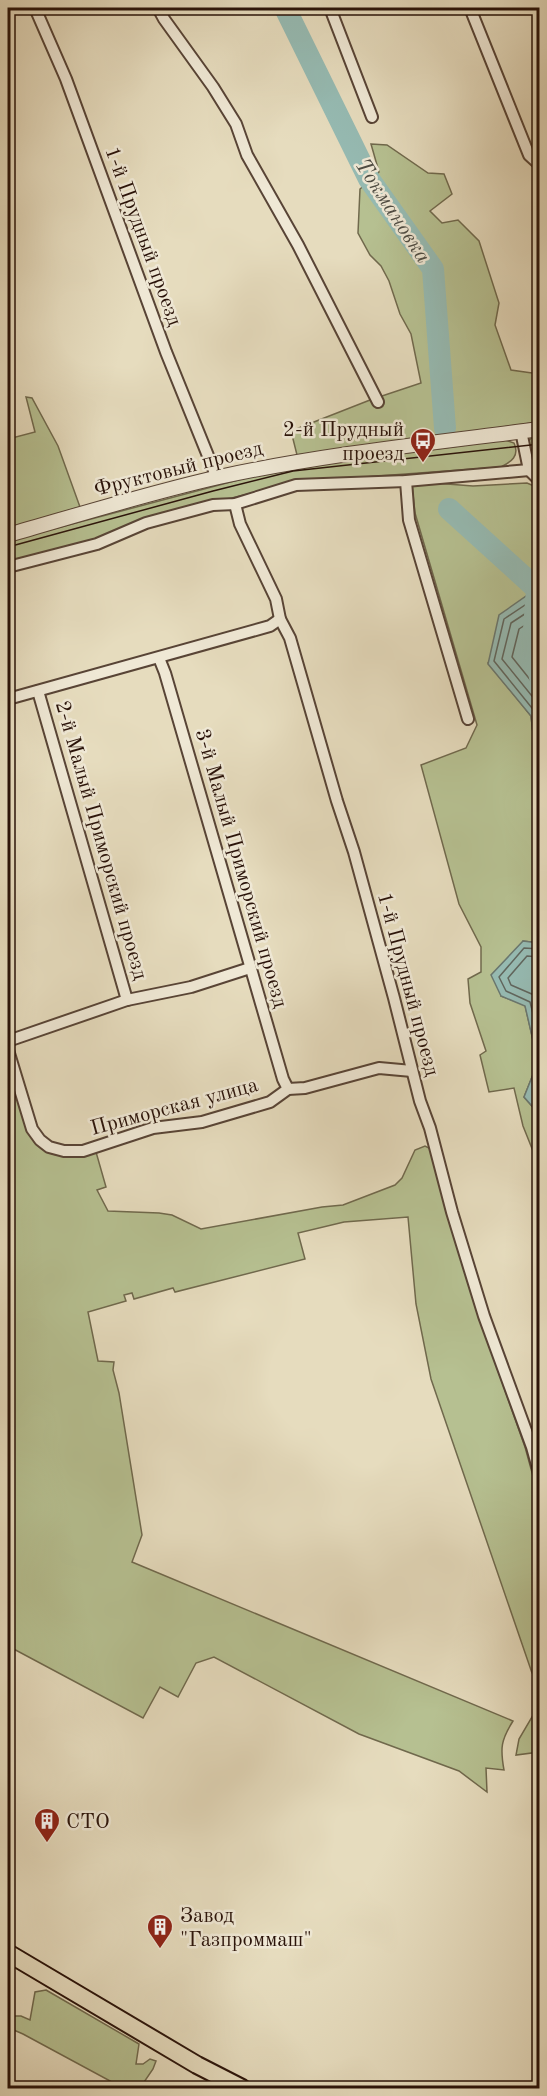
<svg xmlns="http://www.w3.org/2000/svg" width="547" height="2096" viewBox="0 0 547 2096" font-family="'Old Standard TT',serif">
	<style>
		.green { fill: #b6c091; stroke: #70694d; stroke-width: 1.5 }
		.water { fill: #96bbb3; stroke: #6a776f; stroke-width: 1.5 }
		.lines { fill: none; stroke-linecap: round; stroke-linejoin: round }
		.shore { stroke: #60665e; stroke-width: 1.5 }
		.river { stroke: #96bbb3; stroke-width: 22 }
		.minor-casing { stroke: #584436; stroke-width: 14 }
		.tertiary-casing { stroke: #584436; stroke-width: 16 }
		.primary-casing { stroke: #291209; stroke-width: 20 }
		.minor { stroke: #efe8d5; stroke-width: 10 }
		.tertiary { stroke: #efe8d5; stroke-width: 14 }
		.primary { stroke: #e6dcbe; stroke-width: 16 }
		.tram { stroke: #291209; stroke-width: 1.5 }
		.labels { text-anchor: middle; stroke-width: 5; stroke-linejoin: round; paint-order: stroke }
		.street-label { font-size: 21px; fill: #291209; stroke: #efe8d5 }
		.poi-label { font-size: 21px; fill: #291209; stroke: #efe8d5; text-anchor: start }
		.water-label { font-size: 22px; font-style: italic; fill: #4f4d44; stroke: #efe8d5 }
	</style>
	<rect width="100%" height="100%" fill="#e6dcbe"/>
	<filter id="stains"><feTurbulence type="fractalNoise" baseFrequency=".00333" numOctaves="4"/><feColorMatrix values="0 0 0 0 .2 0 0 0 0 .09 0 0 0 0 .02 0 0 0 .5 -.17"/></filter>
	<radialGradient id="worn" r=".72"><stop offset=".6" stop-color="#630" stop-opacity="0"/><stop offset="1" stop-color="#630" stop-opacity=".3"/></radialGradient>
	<g class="green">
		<polygon points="371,144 387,145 428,173 444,174 452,194 430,211 442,223 458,220 479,241 499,303 495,325 511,370 532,373 539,371 539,422 297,455 291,431 370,400 421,383 411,334 400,314 389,281 381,266 370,255 358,233 360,189 379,172"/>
		<polygon points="26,397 32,398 58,446 80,507 8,528 8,439 35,432"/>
		<polygon points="534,435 539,435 539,471 532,463 528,442"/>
		<path d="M 505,440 L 514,443 C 520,456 511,462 501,467 L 296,482 L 143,520 L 95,540 L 8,562 L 8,541 L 261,474 L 291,468 Z"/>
		<polygon points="434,483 473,486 527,483 539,488 539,587 488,663 531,716 536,760 539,762 539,943 523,941 501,996 525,1005 538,1062 524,1097 539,1114 539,1166 523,1126 514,1088 489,1092 480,1055 486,1051 470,1003 468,979 481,972 481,947 459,904 421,765 466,748 477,725 415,513 412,485"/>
		<path d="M 8,1064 C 13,1081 25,1131 35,1143 C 50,1160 76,1158 96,1152 L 106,1187 L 97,1190 L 108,1211 L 159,1213 L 172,1215 L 201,1229 L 322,1207 L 343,1205 L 395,1185 L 402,1178 L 415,1150 L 425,1146 L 431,1149 L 479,1317 L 525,1447 L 539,1498 L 539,1676 L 532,1673 L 431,1379 L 416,1304 L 408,1217 L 344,1222 L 298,1233 L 305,1259 L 175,1292 L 173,1288 L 134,1299 L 132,1293 L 124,1295 L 126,1301 L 88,1312 L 98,1361 L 114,1362 L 113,1370 L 119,1393 L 142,1535 L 132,1562 L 513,1721 C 501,1740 500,1748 504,1770 L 486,1768 L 487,1792 L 459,1771 L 359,1734 L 214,1657 L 196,1663 L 178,1697 L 160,1687 L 143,1718 L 8,1646 Z"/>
		<polygon points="539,1705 539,1752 516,1755 519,1739"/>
		<polygon points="46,1990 139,2044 136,2064 143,2064 150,2059 156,2061 153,2069 140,2088 123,2088 23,2034 9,2028 14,2016 21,2016 30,2020 35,1992"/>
	</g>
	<g class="water">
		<polygon points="539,587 539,762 536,760 531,716 488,664 499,615"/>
		<polygon points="523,941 539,943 539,1114 524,1097 538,1062 525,1006 501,996 491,975"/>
	</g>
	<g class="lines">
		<g class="shore">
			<polyline points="540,595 504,619 494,661 536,713 540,738"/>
			<polyline points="540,604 511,623 502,659 540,706"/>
			<polyline points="540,615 519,629 512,657 540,692"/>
			<polyline points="540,949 524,948 499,977 506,991 530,1002 540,1041"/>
			<polyline points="540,957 527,956 508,978 511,985 534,995 540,1008"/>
		</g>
		<g class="river">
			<polyline points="285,8 369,179 433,269 445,428"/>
			<polyline points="449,509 537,589 533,642 540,677"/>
		</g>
		<defs>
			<g id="minor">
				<polyline points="35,8 66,79 166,352 217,478"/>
				<polyline points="158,8 164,19 213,87 236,124 247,155 298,245 378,402"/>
				<polyline points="330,8 372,117"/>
				<polyline points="470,8 529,155 540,165"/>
				<polyline points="521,431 529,470 540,481"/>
				<polyline points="406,481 409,520 468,719"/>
				<polyline points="235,504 240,524 276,599 280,619 290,638 337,801 354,852 394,998 420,1101 430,1128 452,1212 484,1316 532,1447 540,1476"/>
				<polyline points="8,567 97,544 146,523 213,505 235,504 296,485 406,481 529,470"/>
				<polyline points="159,658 165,673 283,1079 288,1089"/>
				<polyline points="38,691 127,1000"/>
				<polyline points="8,699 270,626 280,619"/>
				<polyline points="8,1041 127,1000 191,987 250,968"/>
				<polyline points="8,1050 32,1129 40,1140 49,1147 64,1151 83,1151 153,1128 202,1122 270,1102 288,1089 305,1088 379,1068 412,1071"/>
			</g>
			<path id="tertiary" d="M 8,535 C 78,515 148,493 219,477 C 325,454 432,443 540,429"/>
			<polyline id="primary" points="8,1953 197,2065 242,2088"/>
		</defs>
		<use href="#minor" class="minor-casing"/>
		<use href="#tertiary" class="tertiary-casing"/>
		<use href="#primary" class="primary-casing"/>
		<use href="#minor" class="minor"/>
		<use href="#tertiary" class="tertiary"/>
		<use href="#primary" class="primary"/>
		<polyline class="tram" points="8,547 213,491 293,471 540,444"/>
	</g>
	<defs>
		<symbol id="bus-pin" viewBox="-11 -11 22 30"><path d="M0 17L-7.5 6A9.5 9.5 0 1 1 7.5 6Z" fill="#8f2418" stroke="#efe8d5"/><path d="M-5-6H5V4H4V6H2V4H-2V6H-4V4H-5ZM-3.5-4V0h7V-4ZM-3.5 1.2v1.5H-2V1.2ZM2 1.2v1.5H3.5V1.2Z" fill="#fff"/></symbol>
		<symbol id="building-pin" viewBox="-11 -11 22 30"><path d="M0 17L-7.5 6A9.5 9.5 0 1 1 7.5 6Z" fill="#8f2418" stroke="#efe8d5"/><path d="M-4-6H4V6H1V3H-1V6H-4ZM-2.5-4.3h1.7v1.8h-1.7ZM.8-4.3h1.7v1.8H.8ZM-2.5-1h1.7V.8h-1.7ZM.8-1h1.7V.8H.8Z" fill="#fff"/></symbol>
	</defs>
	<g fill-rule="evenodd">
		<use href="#bus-pin" x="408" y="426" width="30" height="40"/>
		<use href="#building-pin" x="32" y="1806" width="30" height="40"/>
		<use href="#building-pin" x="145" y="1912" width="30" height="40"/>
	</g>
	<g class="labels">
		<g class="street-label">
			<text transform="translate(144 236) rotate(70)" y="7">1-й Прудный проезд</text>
			<text transform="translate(178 468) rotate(-14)" y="7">Фруктовый проезд</text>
			<text transform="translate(102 840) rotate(74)" y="7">2-й Малый Приморский проезд</text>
			<text transform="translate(242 868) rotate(74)" y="7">3-й Малый Приморский проезд</text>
			<text transform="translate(409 984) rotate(75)" y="7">1-й Прудный проезд</text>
			<text transform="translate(174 1106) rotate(-15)" y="7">Приморская улица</text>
		</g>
		<g class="poi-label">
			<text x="404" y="436" text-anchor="end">2-й Прудный<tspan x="404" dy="24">проезд</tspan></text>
			<text x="66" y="1828">СТО</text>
			<text x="180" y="1922">Завод<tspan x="180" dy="24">"Газпроммаш"</tspan></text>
		</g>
		<g class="water-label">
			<text transform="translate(394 210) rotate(57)" y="8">Токмановка</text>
		</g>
	</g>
	<rect width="547" height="2096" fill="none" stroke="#e6dcbe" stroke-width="30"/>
	<rect x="9" y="9" width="529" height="2078" fill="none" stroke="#291209" stroke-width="3"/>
	<rect x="15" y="15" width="517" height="2066" fill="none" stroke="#291209" stroke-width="1.5"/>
	<rect width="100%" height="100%" filter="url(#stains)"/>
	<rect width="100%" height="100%" fill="url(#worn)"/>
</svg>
